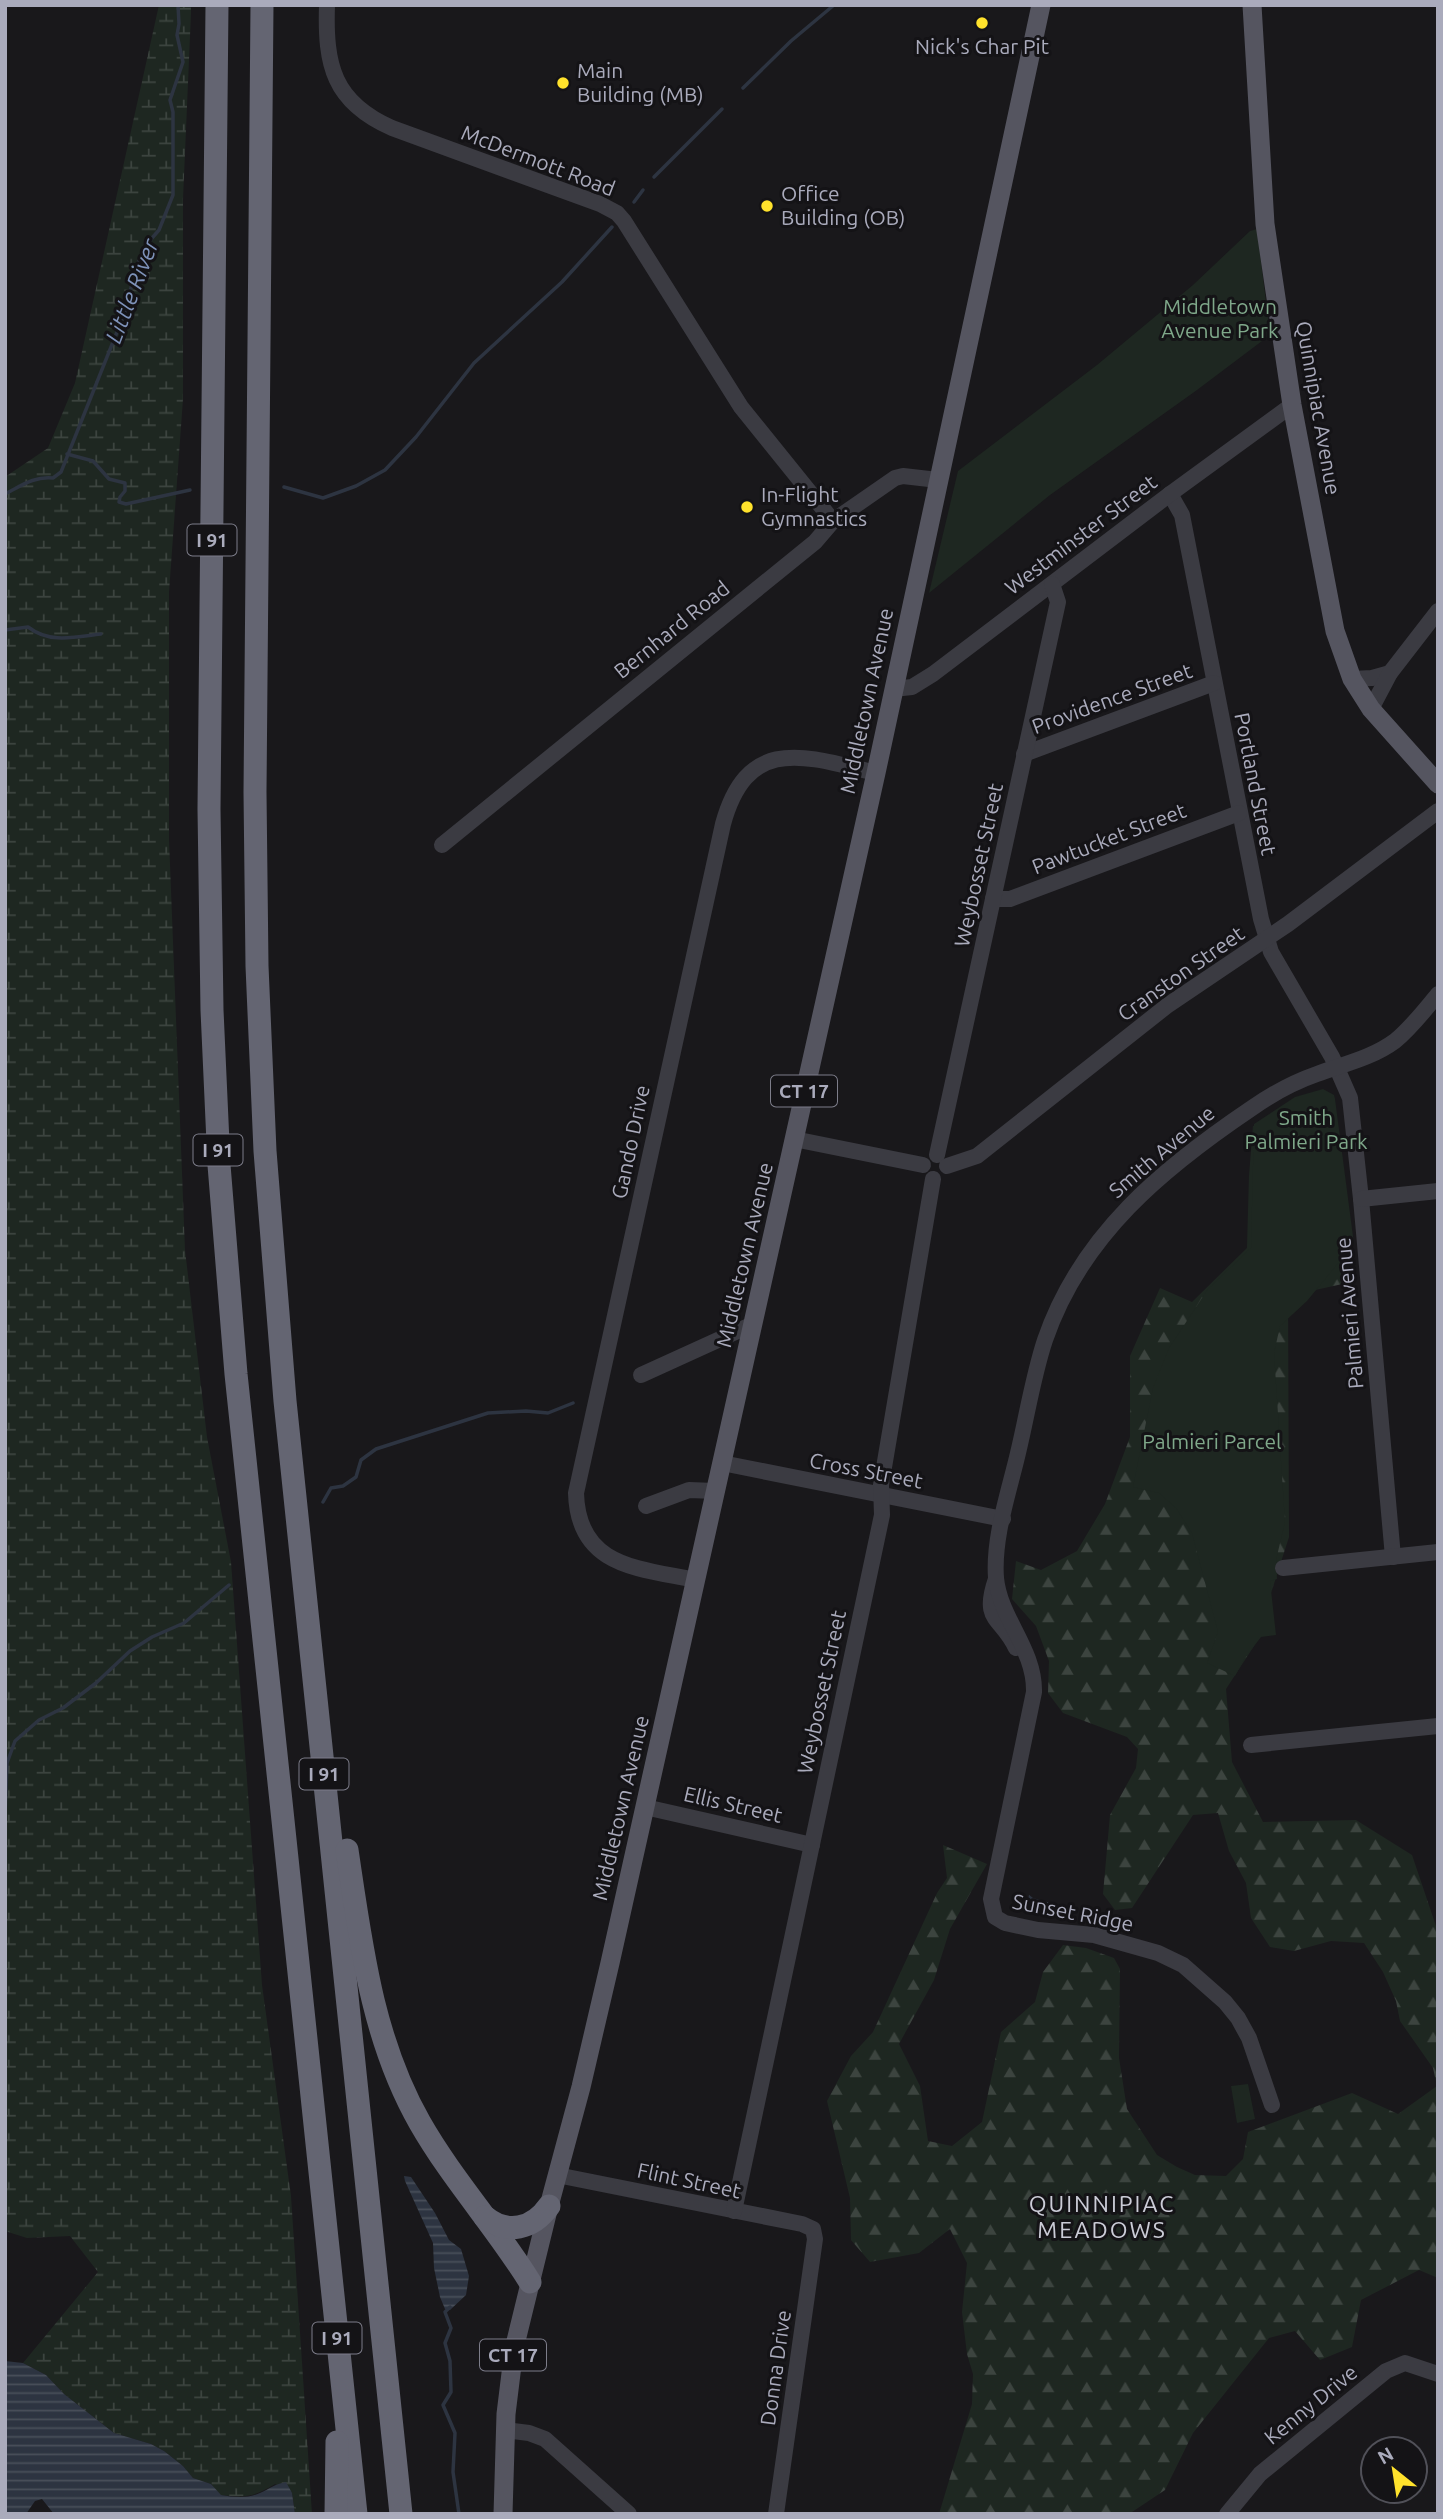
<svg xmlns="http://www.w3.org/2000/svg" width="1443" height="2519" viewBox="0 0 1443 2519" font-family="Ubuntu,sans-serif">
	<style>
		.forest { fill: url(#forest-firs) }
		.wetland { fill: url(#wetland-marsh) }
		.green { fill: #1e2721 }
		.water { fill: url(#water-rules) }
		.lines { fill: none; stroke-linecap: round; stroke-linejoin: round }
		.stream { stroke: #2d3441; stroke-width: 3.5 }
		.minor { stroke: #3b3b42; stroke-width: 16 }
		.major { stroke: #555560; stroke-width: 19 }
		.highway { stroke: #646572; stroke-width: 23 }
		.poi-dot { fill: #ffe22c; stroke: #141316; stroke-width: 2.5 }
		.labels { text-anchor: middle; stroke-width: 6; stroke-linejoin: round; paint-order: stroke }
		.shield { fill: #141316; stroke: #7d7d8a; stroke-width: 2 }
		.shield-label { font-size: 19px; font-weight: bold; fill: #aaabbc }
		.poi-label { font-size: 21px; fill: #aaabbc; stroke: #141316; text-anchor: start }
		.street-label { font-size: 21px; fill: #aaabbc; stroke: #141316 }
		.park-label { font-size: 21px; fill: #7fa88a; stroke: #141316 }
		.water-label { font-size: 23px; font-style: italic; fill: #7e92b9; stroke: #141316 }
		.neighbourhood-label { font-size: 23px; letter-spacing: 2px; fill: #cbccd7; stroke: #141316 }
	</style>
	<defs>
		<pattern id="forest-firs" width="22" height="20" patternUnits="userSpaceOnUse" patternTransform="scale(1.75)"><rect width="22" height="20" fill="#1e2721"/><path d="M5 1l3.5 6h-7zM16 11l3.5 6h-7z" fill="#3c443f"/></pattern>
		<pattern id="wetland-marsh" width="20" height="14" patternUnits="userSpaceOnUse" patternTransform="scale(1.75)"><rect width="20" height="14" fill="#1e2721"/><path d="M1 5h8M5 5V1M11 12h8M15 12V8" fill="none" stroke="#3c443f"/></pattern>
		<pattern id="water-rules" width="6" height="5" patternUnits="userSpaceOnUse" patternTransform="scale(1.75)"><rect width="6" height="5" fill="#2d3441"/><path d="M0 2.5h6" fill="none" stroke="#494f5a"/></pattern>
	</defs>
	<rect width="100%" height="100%" fill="#19181b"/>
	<polygon class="forest" points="1253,1126 1261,1126 1345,1227 1356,1281 1288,1296 1289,1537 1254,1646 1226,1689 1232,1762 1263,1822 1356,1820 1412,1855 1438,1932 1438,2278 1419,2270 1361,2300 1352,2347 1320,2360 1295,2331 1269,2338 1193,2433 1165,2490 1129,2514 939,2514 972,2404 973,2374 967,2354 962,2312 967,2263 950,2229 919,2253 870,2262 851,2240 850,2198 827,2101 851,2056 873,2032 937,1893 947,1878 943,1845 987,1864 950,1929 934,1980 899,2044 920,2086 928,2141 952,2146 982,2122 1001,2032 1035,2002 1043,1972 1063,1945 1086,1948 1114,1958 1120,1969 1119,2058 1127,2109 1157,2155 1177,2167 1195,2175 1226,2176 1243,2159 1248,2132 1352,2093 1398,2114 1437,2086 1433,2068 1400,2021 1396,2001 1383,1972 1364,1943 1331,1941 1294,1951 1270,1947 1251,1918 1246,1883 1229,1851 1218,1813 1193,1815 1132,1908 1115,1910 1103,1894 1110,1815 1136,1768 1138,1749 1127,1737 1063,1713 1048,1693 1049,1661 1036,1626 1012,1599 1016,1561 1041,1570 1077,1551 1105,1504 1130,1437 1130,1356 1160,1288 1192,1302 1247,1248 1249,1176"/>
	<path class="wetland" d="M 159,5 L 191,5 L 191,13 L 183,199 L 183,399 L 169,592 L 169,839 L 185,1250 L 207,1437 L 231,1562 L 262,1985 L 291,2196 L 312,2514 L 295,2514 L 292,2493 L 275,2484 C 254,2497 245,2498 220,2495 L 211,2484 L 193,2478 L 183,2466 L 164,2451 L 151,2444 L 114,2433 L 64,2394 L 46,2375 L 23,2363 L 98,2272 L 70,2236 L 27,2238 L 5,2231 L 5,477 L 48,448 L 75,383 Z"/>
	<g class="green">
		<polygon points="1257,229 1270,335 1197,390 1050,495 929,593 958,471 1097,365 1193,285 1250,231"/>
		<polygon points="1323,1089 1334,1095 1335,1099 1354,1244 1307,1301 1280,1326 1274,1353 1285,1522 1276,1560 1277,1579 1270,1581 1276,1635 1261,1637 1245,1658 1235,1676 1207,1663 1218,1632 1192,1533 1176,1508 1159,1493 1133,1487 1153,1388 1169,1348 1208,1289 1251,1248 1254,1124 1295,1097"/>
		<polygon points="1248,2084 1255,2119 1237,2123 1231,2086"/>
	</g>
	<g class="water">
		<polygon points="1029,1895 1033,1898 1058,1905 1056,1913 1032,1908 1026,1909"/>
		<polygon points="404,2176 411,2177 435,2213 449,2240 461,2249 469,2276 466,2295 450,2310 445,2309 440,2297 434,2268 433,2243 405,2181"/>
		<path d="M 5,2361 L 23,2363 L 46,2375 L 64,2394 L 114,2433 L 151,2444 L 164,2451 L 183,2466 L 193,2478 L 211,2484 L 221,2495 C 234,2497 246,2499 260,2493 C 269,2489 275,2484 286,2482 L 292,2493 L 295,2514 L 54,2514 L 42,2499 L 35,2501 L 26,2514 L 5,2514 Z"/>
	</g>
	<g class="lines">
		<g class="stream">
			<polyline points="743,88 791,41 834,5"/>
			<polyline points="654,177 722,109"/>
			<polyline points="634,202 643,190"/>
			<polyline points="67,454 93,461 109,479 125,483 125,491 120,497 119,502 126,504 190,490"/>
			<polyline points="284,487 323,498 356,486 385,470 416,437 474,363 562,282 612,227"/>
			<path d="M 5,494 C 21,486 34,476 53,478 L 61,472 L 125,312 L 136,268 L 146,245 L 159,230 L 173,195 L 173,112 L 170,100 L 183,62 L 177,35 L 179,24 L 178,5"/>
			<path d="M 5,630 L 28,627 C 50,644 75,637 101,634"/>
			<polyline points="323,1502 331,1488 343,1486 356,1477 361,1460 376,1449 488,1413 526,1411 548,1413 573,1403"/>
			<polyline points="5,1816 7,1763 15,1741 39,1720 63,1708 96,1683 130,1651 152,1637 184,1623 229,1585"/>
			<polyline points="450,2307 445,2312 451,2328 445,2343 450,2361 451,2392 443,2405 455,2433 453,2472 459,2514"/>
		</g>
		<g class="minor">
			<path d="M 327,5 C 325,65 333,102 392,128 L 600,204 L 617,213 L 624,221 L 741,407 L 833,521"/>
			<polyline points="1170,494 1182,515 1261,919 1271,952 1332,1057 1350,1098 1361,1199 1393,1557"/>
			<polyline points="1352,679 1372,678 1390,673"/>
			<polyline points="893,689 912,687 933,674 1170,494 1292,405"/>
			<polyline points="1371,709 1390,673 1438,611"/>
			<polyline points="1024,754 1214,683"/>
			<polyline points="442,845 815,542 833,521 895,478 903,476 938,480"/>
			<polyline points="993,899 1010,899 1239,813"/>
			<polyline points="794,1139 923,1165"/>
			<polyline points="937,1155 1058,602 1052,584"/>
			<polyline points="947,1166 977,1156 1168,1005 1288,924 1438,811"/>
			<polyline points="1361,1199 1438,1191"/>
			<polyline points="641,1375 753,1324"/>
			<polyline points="722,1463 1003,1519"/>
			<polyline points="646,1506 689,1490 715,1491"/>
			<polyline points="1283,1568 1438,1552"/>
			<path d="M 996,1579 C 981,1622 1001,1616 1016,1648"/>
			<path d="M 695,1580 C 638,1568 578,1567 576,1493 L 723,824 C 748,734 805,756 876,773"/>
			<polyline points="1251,1745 1438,1726"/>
			<polyline points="645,1807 812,1845"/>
			<path d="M 1272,2105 L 1249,2038 L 1238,2018 L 1225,2002 L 1183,1965 L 1158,1953 L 1094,1935 L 1038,1930 L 1005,1923 L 995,1917 L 991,1899 L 1034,1692 C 1035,1649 1000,1619 996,1578 C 993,1537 1009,1492 1018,1453 C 1027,1416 1033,1376 1045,1340 C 1081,1235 1163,1168 1252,1108 C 1272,1094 1294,1082 1317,1074 C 1344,1064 1372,1058 1395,1041 C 1411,1028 1425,1010 1438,994"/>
			<polyline points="557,2175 802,2224 813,2229 815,2239 776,2514"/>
			<path d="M 734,2211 C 784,1979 831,1746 882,1515 L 881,1485 L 933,1179"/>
			<polyline points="505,2430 529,2433 545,2439 629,2514"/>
			<polyline points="1227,2514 1260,2474 1386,2371 1405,2363 1438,2374"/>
		</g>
		<g class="major">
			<polyline points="1252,5 1265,224 1292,405 1335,631 1352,679 1371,709 1438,784"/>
			<polyline points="503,2514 506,2414 514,2349 549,2206 581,2087 610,1963 876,773 1041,5"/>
		</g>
		<g class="highway">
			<polyline points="217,5 209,809 212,1010 219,1165 236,1374 356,2514"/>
			<polyline points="262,5 255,792 257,966 265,1151 285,1401 401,2514"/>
			<path d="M 347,1850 C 361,1944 372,2039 420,2123 C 452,2179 496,2227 530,2282"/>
			<path d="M 485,2217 C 507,2235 533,2229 549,2206"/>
			<polyline points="336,2514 337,2442"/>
		</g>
	</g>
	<g class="poi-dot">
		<circle cx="982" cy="23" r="7"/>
		<circle cx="563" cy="83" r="7"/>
		<circle cx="767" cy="206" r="7"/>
		<circle cx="747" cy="507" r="7"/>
	</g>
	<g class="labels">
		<g class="shield">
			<rect x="187.5" y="524.5" width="49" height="31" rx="5"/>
			<rect x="771" y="1075.5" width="66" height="31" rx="5"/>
			<rect x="193.5" y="1134.5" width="49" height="31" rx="5"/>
			<rect x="299.5" y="1758.5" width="49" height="31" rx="5"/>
			<rect x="312.5" y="2322.5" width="49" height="31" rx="5"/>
			<rect x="480" y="2339.5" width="66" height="31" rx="5"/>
		</g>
		<g class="shield-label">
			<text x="212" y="547">I 91</text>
			<text x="804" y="1098">CT 17</text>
			<text x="218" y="1157">I 91</text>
			<text x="324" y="1781">I 91</text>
			<text x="337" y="2345">I 91</text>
			<text x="513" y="2362">CT 17</text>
		</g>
		<g class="poi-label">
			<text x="982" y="54" text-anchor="middle">Nick's Char Pit</text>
			<text x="577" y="78">Main<tspan x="577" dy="24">Building (MB)</tspan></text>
			<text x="781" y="201">Office<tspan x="781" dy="24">Building (OB)</tspan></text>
			<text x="761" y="502">In-Flight<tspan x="761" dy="24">Gymnastics</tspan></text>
		</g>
		<g class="street-label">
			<text transform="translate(538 161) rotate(21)" y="7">McDermott Road</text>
			<text transform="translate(1318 408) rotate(80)" y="7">Quinnipiac Avenue</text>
			<text transform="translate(1081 535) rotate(-37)" y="7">Westminster Street</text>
			<text transform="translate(672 630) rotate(-39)" y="7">Bernhard Road</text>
			<text transform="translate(1112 699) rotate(-20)" y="7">Providence Street</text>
			<text transform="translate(867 701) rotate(-78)" y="7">Middletown Avenue</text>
			<text transform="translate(1255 784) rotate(79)" y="7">Portland Street</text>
			<text transform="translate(1109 839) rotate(-21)" y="7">Pawtucket Street</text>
			<text transform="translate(979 865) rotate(-78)" y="7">Weybosset Street</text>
			<text transform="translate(1181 974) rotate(-35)" y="7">Cranston Street</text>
			<text transform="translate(631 1142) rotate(-78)" y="7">Gando Drive</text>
			<text transform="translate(1162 1152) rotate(-40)" y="7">Smith Avenue</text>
			<text transform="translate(745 1255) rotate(-77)" y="7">Middletown Avenue</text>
			<text transform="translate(1350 1313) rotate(-95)" y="7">Palmieri Avenue</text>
			<text transform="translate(866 1471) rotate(11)" y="7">Cross Street</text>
			<text transform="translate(822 1692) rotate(-78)" y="7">Weybosset Street</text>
			<text transform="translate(733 1805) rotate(13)" y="7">Ellis Street</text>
			<text transform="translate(621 1808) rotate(-77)" y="7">Middletown Avenue</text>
			<text transform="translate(1073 1913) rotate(11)" y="7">Sunset Ridge</text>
			<text transform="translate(689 2181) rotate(12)" y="7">Flint Street</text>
			<text transform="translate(776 2368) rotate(-82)" y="7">Donna Drive</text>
			<text transform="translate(1311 2405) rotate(-39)" y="7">Kenny Drive</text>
		</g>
		<g class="park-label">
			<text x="1220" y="314">Middletown<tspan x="1220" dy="24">Avenue Park</tspan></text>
			<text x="1306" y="1125">Smith<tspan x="1306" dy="24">Palmieri Park</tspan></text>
			<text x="1212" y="1449">Palmieri Parcel</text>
		</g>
		<g class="water-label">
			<text transform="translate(132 291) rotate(-69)" y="8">Little River</text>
		</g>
		<g class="neighbourhood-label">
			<text x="1102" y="2212">QUINNIPIAC<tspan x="1102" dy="26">MEADOWS</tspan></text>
		</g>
	</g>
	<rect width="1443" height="2519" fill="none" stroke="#aaabbc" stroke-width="14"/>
	<g transform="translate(1394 2470) rotate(330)"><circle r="33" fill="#141316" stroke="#505058" stroke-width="2"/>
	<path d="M0-5L12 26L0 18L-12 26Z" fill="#ffe22c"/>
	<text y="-10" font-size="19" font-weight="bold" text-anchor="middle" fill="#aaabbc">N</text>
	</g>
</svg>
